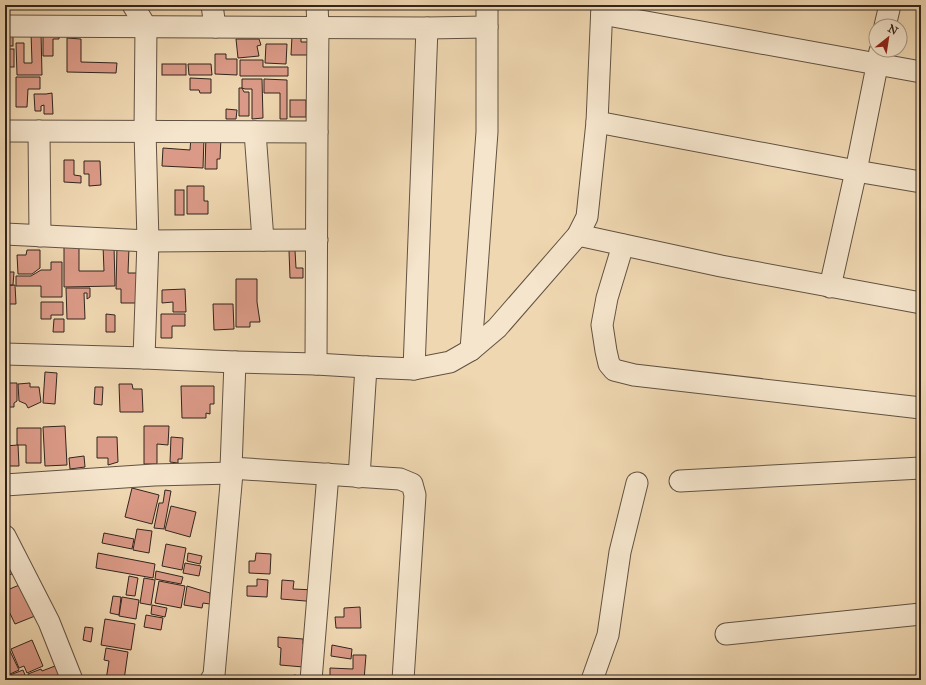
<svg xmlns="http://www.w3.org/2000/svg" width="926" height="685" viewBox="0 0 926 685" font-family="'IM FELL Great Primer',serif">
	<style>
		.building { fill: #db9a87; stroke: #32251d }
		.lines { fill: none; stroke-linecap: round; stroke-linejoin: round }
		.minor-casing { stroke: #615242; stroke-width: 23 }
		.minor { stroke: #f5e5cc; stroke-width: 21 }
	</style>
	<rect width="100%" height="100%" fill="#efd7b1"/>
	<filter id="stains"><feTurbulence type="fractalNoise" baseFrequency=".005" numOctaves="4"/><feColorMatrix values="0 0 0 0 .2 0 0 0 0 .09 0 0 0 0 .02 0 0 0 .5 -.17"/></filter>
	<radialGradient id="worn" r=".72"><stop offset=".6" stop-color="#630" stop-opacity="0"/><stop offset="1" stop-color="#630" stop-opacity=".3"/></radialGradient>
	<g class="building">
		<polygon points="31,32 41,32 42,75 17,75 16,43 24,43 24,63 32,63"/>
		<polygon points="43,33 59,36 59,39 53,39 53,56 43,56"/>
		<rect x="5" y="34" width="8" height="12"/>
		<polygon points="292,36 301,36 301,42 314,42 314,55 291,55"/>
		<polygon points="67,38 81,39 81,62 117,63 116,73 67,72"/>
		<polygon points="236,39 259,39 261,45 257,46 259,56 238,58"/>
		<polygon points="266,44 287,44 286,64 265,63"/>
		<rect x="5" y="49" width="9" height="18"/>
		<polygon points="215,54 226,54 226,59 237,59 237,75 215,74"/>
		<polygon points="240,60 263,60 263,67 288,67 288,76 240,76"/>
		<rect x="162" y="64" width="24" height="11"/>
		<polygon points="188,64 211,64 212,75 189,75"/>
		<polygon points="16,77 40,77 40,89 28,89 27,107 16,107"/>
		<polygon points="190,78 211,79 211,93 200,93 199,90 190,90"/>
		<polygon points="242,79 262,79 263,118 252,119 252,89 245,89 242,88"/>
		<polygon points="264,79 287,80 287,119 280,119 280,93 264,93"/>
		<polygon points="239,88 242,88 244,92 249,92 249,116 239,116"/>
		<polygon points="52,93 53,114 44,114 44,105 41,106 41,111 35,111 34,94 46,94"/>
		<rect x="290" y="100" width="16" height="17"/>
		<polygon points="226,109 237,110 236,119 226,119"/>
		<polygon points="206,134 221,138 220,159 217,159 217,169 205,169"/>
		<polygon points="191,137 204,137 203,168 162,166 163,148 190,150"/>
		<polygon points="64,160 74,160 74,175 81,176 81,183 64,182"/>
		<polygon points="84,161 100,161 101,185 89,186 89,174 84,174"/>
		<polygon points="187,186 204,186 204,201 208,201 208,214 187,214"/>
		<rect x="175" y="190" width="9" height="25"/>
		<polygon points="64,244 79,244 79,271 104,271 103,245 114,245 115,286 64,287"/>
		<polygon points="117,247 129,247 128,273 142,273 141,303 121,303 121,289 116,289"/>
		<polygon points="27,250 40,250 40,268 32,274 18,274 17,255 26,255"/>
		<polygon points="289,250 295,250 296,268 303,268 303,278 290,278"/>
		<polygon points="51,262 62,262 62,297 41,297 41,286 16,286 16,276 31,276 41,270 51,270"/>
		<polygon points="5,272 14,272 13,285 5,285"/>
		<polygon points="236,279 257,279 257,302 260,322 250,322 250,327 236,327"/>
		<polygon points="15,285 16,304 5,304 5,286"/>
		<polygon points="66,288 90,288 90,297 87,299 87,293 84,293 85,319 67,319"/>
		<polygon points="185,289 186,312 173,312 173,302 162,303 162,290"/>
		<polygon points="41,302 63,302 63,315 51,315 51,319 41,319"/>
		<polygon points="213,304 233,304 234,329 214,330"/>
		<polygon points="106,314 115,315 115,332 106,332"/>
		<polygon points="161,314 185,314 185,326 172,326 172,338 161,338"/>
		<polygon points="54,319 64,319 64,332 53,332"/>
		<polygon points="45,372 57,373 55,404 43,403"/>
		<polygon points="5,383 17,383 17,401 14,403 14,407 5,407"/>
		<polygon points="30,383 30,387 39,387 41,402 28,408 26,404 19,401 18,384"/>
		<polygon points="119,384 132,384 133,389 142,389 143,412 120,412"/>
		<polygon points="181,386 214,386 214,404 210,404 210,414 206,413 206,418 182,418"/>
		<polygon points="95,387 103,387 102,405 94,404"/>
		<polygon points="65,426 67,465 45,466 43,427"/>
		<polygon points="144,426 169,426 168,445 157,444 157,464 144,464"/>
		<polygon points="17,428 41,428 41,463 26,463 26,445 17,445"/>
		<polygon points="97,437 117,437 118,462 108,465 108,458 97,458"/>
		<polygon points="171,437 183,438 182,459 178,459 178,463 170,462"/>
		<polygon points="18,445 19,466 5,466 5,446"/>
		<polygon points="84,456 85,467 70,469 69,458"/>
		<polygon points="132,488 159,495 152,524 125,517"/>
		<polygon points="165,490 171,491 164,529 154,528 159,503 163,503"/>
		<polygon points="171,506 196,512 190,537 165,530"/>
		<polygon points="137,529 152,531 149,553 133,550"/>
		<polygon points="104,533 134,539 132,549 102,543"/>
		<polygon points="166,544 186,548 182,570 162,566"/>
		<polygon points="98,553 155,564 153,578 96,568"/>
		<polygon points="188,553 202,556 200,564 187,561"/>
		<polygon points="256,553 271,554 270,574 249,573 249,561 255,561"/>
		<polygon points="185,563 201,566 199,576 183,573"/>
		<polygon points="12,564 16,572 5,577 5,567"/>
		<polygon points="156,571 183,577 181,584 155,579"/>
		<polygon points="129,576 138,578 135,596 126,595"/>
		<polygon points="144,578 155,580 151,605 140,603"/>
		<polygon points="257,579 268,580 267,597 247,596 247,586 257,586"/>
		<polygon points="282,580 294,581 293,589 315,590 318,602 281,599"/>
		<polygon points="159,581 185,586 181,608 155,603"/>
		<polygon points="24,583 35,616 15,624 5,603 5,591"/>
		<polygon points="187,586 210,593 210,604 203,603 202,608 184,605"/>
		<polygon points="113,596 121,597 119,615 110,613"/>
		<polygon points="122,597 139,600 136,619 119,616"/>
		<polygon points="152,605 167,608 165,617 151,614"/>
		<polygon points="360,607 361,628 336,628 335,617 344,617 344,608"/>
		<polygon points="146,615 163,618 161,630 144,627"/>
		<polygon points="105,619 135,624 131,650 101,645"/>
		<polygon points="85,627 93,628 91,642 83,640"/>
		<polygon points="5,636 9,646 5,648"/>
		<polygon points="278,637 303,639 303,644 317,645 315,668 280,665 281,648 278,647"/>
		<polygon points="32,640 43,666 27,673 24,666 19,668 11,649"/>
		<polygon points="332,645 352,649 351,659 331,656"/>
		<polygon points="106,648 128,652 124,680 106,680 109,661 104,660"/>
		<polygon points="10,651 19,670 10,674 5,661 5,653"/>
		<polygon points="353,655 366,655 364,680 330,679 330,668 353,669"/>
		<polygon points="55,666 60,677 51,680 30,680 28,674 41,669 42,671"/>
		<polygon points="23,670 27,680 12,680 10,675"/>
		<polygon points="295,675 300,677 299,680 285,680 285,678"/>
	</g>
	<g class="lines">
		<defs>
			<g id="minor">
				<polyline points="133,5 146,27 145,131 148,241 144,358"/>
				<polyline points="212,5 215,27"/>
				<polyline points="602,14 921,72"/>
				<polyline points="5,26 427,28 487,27"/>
				<polyline points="885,26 890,5"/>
				<polyline points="597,122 856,171 921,182"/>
				<polyline points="5,131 317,132"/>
				<polyline points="39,131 40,236"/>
				<polyline points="255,132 263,240"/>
				<polyline points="5,234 148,241 317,240"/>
				<polyline points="578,235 721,266 921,303"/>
				<polyline points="623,245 607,298 602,325 606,351 609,364 614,370 634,375 921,408"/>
				<polyline points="830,287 856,171 880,51"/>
				<polyline points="471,350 487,132 487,5"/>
				<polyline points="5,354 144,358 235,362 316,364 366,367 414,369 450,362 471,350 497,328 578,235 587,217 597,122 602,5"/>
				<polyline points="316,364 317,132 318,27 317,5"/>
				<polyline points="414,369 427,28"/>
				<polyline points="231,468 400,479 412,484 415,495 403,680"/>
				<polyline points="359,477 366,367"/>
				<polyline points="680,481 921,468"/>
				<polyline points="5,485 154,475 232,473"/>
				<polyline points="5,536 49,622 72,680"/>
				<polyline points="726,634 921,614"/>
				<polyline points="211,680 214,675 232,473 231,468 235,362"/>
				<polyline points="311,680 328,474"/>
				<polyline points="592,680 608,635 620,552 637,483"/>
			</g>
		</defs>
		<use href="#minor" class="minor-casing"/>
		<use href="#minor" class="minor"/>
	</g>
	<rect width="926" height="685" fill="none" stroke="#efd7b1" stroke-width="20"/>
	<rect x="6" y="6" width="914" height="673" fill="none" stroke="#32251d" stroke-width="2"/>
	<rect x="10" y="10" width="906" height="665" fill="none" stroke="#32251d"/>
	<g transform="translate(888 38) rotate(30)"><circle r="19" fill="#f5e5cc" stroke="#a79886"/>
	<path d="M0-3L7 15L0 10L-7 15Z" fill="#8f2418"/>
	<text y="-6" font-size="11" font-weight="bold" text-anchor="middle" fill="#32251d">N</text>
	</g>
	<rect width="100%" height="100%" filter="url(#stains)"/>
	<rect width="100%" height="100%" fill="url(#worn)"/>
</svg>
